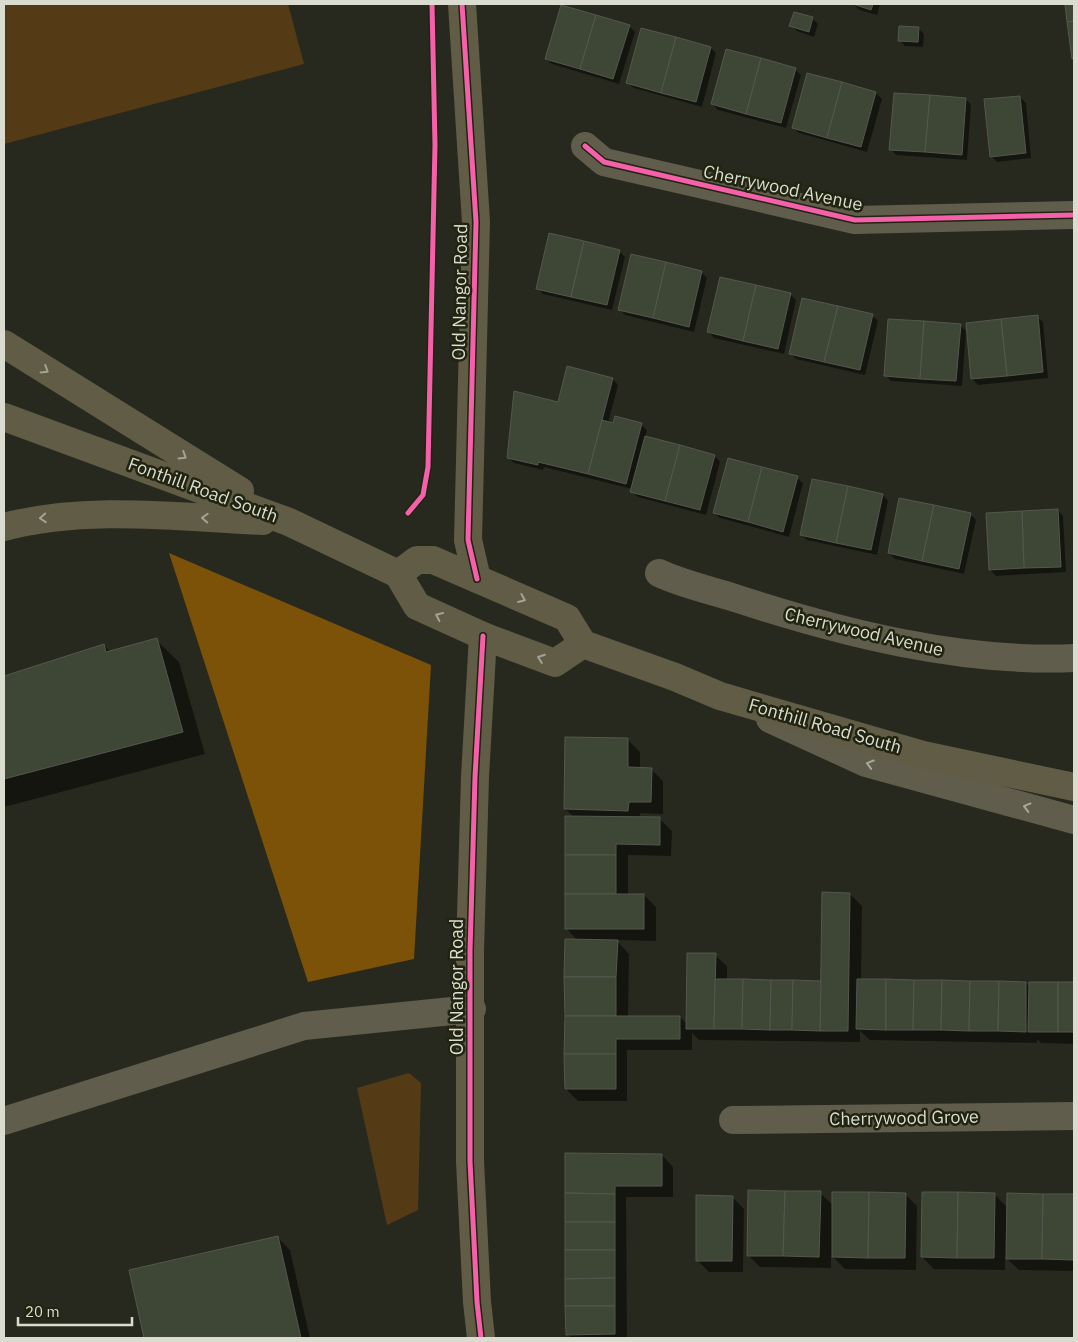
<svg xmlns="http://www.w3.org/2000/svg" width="1078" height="1342" viewBox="0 0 1078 1342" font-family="'IBM Plex Sans',sans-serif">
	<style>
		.green { fill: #553b15 }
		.forest { fill: #7b5208 }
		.shadow { fill: #0007 }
		.building { fill: #3e4736; stroke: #54574e }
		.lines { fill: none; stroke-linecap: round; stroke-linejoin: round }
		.street { stroke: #605d4c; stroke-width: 28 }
		.secondary { stroke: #615c46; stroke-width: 28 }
		.cycleway-casing { stroke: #212410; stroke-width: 8 }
		.cycleway { stroke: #f560ab; stroke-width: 5 }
		.oneway { stroke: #a4a291 }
		.oneway2 { stroke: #a9a99b }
		.labels { text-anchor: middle; stroke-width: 5; stroke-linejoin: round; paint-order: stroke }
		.street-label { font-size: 18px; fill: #dadccf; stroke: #212410 }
	</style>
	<rect width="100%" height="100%" fill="#28291e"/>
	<g class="green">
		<polygon points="4,4 288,4 304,64 4,144"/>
		<polygon points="409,1073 421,1083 418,1210 387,1225 357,1088"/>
	</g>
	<polygon class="forest" points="169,553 431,665 414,959 308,982"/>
	<g class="shadow">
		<polygon points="854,4 880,4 877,15 859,10"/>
		<polygon points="1066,4 1074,4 1074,59 1073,58"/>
		<polygon points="812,18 818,24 814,37 797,31 791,25"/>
		<polygon points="629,26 635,32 619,84 552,64 546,59"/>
		<polygon points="918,28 924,34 923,47 905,46 899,40"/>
		<polygon points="711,48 716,53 702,107 634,88 628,83"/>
		<polygon points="795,69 801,75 786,128 718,110 712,104"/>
		<polygon points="808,75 876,93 882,99 867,152 799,133 793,128"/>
		<polygon points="1020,97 1026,103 1031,158 997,162 991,156"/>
		<polygon points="966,99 971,105 967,160 896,155 891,149"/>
		<polygon points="619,251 625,257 612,310 543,294 538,288"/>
		<polygon points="701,272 707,278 694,332 625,315 619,309"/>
		<polygon points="790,294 796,300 784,354 714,338 709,332"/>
		<polygon points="872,315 878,321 865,375 796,359 790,353"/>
		<polygon points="1037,317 1043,322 1048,378 978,385 972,379"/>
		<polygon points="960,325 966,331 962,386 891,381 885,375"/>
		<polygon points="613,379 618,385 608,423 641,424 647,430 645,438 715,456 720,462 706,515 638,497 632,491 632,489 544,467 543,470 514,463 508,457 558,403"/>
		<polygon points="797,478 803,483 789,537 720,518 714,513"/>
		<polygon points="883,495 888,501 877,555 807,540 802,535"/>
		<polygon points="1058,510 1063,516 1066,572 996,576 990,570"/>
		<polygon points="970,514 976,520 964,574 895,559 889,553"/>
		<polygon points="156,640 179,662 205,754 4,807 4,678 104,645 111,653"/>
		<polygon points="628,740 640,752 640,769 651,769 663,781 663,814 640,813 640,818 660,819 672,831 671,856 628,855 628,895 644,895 656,907 656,941 616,940 629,954 628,1017 680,1017 687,1024 715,955 727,966 727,980 822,982 850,894 862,906 861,981 1026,983 1031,988 1031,983 1074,983 1074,1044 1041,1043 1037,1039 1037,1043 870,1040 860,1031 860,1042 699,1040 692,1033 692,1050 627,1050 627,1101 578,1101 566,1089 578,941 566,928 574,817 565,809"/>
		<polygon points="567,1154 662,1155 673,1167 673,1197 626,1197 627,1338 571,1338 567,1334"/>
		<polygon points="820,1193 834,1206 905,1194 917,1206 916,1270 845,1269 831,1255 831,1268 760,1267 748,1255"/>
		<polygon points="994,1194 1008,1208 1008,1195 1074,1196 1074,1271 1019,1270 1005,1257 1005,1270 934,1269 922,1257"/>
		<polygon points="732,1197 744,1209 743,1272 709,1272 697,1260"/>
		<polygon points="278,1238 290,1250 310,1338 145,1338 130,1271"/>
	</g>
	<g class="building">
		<polygon points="853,4 873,4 871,10"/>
		<polygon points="1065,4 1074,4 1074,21 1067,22"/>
		<polygon points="561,5 596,15 580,69 545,59"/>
		<polygon points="794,12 813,17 809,32 789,26"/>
		<polygon points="596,15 630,25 613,79 580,69"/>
		<polygon points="1074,21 1074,58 1072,59 1067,22"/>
		<polygon points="899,26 919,27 918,42 898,41"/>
		<polygon points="641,28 676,37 661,93 626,83"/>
		<polygon points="676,37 711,47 696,102 661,93"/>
		<polygon points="726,49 761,58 746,114 711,104"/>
		<polygon points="761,58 796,68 781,123 746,114"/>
		<polygon points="807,73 842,82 827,138 792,128"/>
		<polygon points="842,82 876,92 861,147 827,138"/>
		<polygon points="894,93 930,95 925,152 889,150"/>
		<polygon points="930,95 966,98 962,155 925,152"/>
		<polygon points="1020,96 1026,153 990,157 984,99"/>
		<polygon points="549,233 584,241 571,297 536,289"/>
		<polygon points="584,241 620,250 607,305 571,297"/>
		<polygon points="631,254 666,262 653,318 618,310"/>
		<polygon points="666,262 702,271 689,327 653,318"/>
		<polygon points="720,277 756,285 743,341 707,332"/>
		<polygon points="756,285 791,293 778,349 743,341"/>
		<polygon points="802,298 838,306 824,362 789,354"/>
		<polygon points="838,306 873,314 860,370 824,362"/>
		<polygon points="1038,315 1043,372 1007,376 1001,319"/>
		<polygon points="888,319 924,321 920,379 884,376"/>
		<polygon points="1001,319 1007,376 971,379 966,323"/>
		<polygon points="924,321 961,324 956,381 920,379"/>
		<polygon points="567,366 613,378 588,474 538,462 538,465 507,458 514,391 558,402"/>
		<polygon points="615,416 642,423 626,484 588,474 602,420 613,423"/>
		<polygon points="645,436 680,445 665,501 630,492"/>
		<polygon points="680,445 715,455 700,510 665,501"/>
		<polygon points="728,458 762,467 748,522 713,513"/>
		<polygon points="762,467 798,476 783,532 748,522"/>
		<polygon points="812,479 848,486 836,543 800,535"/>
		<polygon points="848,486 883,494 871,550 836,543"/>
		<polygon points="899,498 934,505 922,561 888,553"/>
		<polygon points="934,505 971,513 959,569 922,561"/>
		<polygon points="1058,509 1061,567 1024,568 1022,511"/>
		<polygon points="1022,511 1024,568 989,570 986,513"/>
		<polygon points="157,638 183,732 4,779 4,676 104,644 106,652"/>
		<polygon points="565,737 628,738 628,767 652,768 651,802 629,802 628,811 564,809"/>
		<polygon points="565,816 660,817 660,845 616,844 616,855 565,855"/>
		<rect x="565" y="855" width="51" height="39"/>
		<polygon points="822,892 850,893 848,1031 820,1031"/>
		<rect x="565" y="894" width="79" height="35"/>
		<polygon points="565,939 618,940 616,977 564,977"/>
		<polygon points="687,953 716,953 714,1029 686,1029"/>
		<polygon points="564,977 616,977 616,1016 565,1016"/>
		<polygon points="715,979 743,979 742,1029 714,1029"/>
		<polygon points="743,979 771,980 770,1030 742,1029"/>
		<polygon points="857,979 886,979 886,1030 856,1029"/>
		<polygon points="886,979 914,980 913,1030 886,1030"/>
		<polygon points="771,980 793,980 792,1030 770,1030"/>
		<polygon points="793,980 821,981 820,1031 792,1030"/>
		<polygon points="914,980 942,980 941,1030 913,1030"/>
		<polygon points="942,980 970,981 969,1031 941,1030"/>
		<polygon points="970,981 999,981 998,1031 969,1031"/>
		<polygon points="999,981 1026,982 1026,1032 998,1031"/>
		<polygon points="1029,982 1058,982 1058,1032 1028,1032"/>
		<rect x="1058" y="982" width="16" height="50"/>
		<polygon points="565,1016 680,1016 680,1039 616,1039 616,1054 564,1054"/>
		<polygon points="564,1054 616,1054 616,1089 565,1089"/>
		<polygon points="565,1153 662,1154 662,1186 615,1186 615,1194 565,1193"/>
		<polygon points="748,1190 785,1191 783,1256 747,1256"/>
		<polygon points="785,1191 821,1191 819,1257 783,1256"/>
		<polygon points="832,1192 869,1192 868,1258 832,1257"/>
		<polygon points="869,1192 906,1193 905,1258 868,1258"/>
		<polygon points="922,1192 958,1192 957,1258 921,1257"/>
		<polygon points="958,1192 995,1193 994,1258 957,1258"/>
		<polygon points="565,1193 615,1194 615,1222 565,1222"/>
		<polygon points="1007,1193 1043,1194 1042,1259 1006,1259"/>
		<polygon points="1043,1194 1074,1194 1074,1260 1042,1259"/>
		<polygon points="696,1195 733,1196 732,1261 696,1261"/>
		<rect x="565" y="1222" width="50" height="28"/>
		<polygon points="278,1236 301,1338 144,1338 129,1270"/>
		<polygon points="565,1250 615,1250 615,1278 565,1279"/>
		<polygon points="615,1278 615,1306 565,1306 565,1279"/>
		<polygon points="565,1306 615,1306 615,1334 566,1335"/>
	</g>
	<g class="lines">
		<g class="street">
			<polyline points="585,146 604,162 855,220 1074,215"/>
			<path d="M 659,573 C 682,584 710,590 735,598 C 842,633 961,663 1074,658"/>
			<polyline points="770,719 866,763 1074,820"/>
			<polyline points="733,1120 1074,1116"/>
			<polyline points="4,1121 304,1026 472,1009"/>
		</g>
		<g class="secondary">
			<polyline points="462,4 476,222 468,540 477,579"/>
			<polyline points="4,344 240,491"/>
			<polyline points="4,417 289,522 398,574 417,606 483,636 555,663 583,644"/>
			<path d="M 4,527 C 87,505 177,517 263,521"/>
			<polyline points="398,574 417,560 433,560 567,618 583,644 675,677 720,696 923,755 1074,787"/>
			<polyline points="481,1338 477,1302 470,1161 470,951 475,777 483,636"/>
		</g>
		<defs>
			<g id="cycleway">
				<polyline points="462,4 476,222 468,540 477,579"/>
				<polyline points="585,146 604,162 855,220 1074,215"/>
				<polyline points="408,513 423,495 428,467 435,145 432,4"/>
				<polyline points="481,1338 477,1302 470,1161 470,951 475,777 483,636"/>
			</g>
		</defs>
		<use href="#cycleway" class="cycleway-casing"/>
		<use href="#cycleway" class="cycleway"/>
	</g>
	<defs><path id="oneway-chevron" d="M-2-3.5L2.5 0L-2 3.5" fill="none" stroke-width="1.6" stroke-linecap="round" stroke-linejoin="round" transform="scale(1.25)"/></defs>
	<g class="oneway">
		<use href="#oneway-chevron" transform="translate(45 370) rotate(32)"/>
		<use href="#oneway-chevron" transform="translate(183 456) rotate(32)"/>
		<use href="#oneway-chevron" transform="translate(43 518) rotate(176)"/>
		<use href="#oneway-chevron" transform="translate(205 518) rotate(-177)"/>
		<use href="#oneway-chevron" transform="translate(522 599) rotate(23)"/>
		<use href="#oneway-chevron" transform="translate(439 616) rotate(-155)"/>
		<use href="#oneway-chevron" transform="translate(541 658) rotate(-160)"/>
	</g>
	<g class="oneway2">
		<use href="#oneway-chevron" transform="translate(870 764) rotate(-163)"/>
		<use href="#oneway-chevron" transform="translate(1027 807) rotate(-165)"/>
	</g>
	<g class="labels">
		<g class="street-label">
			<text transform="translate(783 188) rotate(12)" y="6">Cherrywood Avenue</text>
			<text transform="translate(460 292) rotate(-89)" y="6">Old Nangor Road</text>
			<text transform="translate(203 490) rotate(20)" y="6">Fonthill Road South</text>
			<text transform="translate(864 632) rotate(13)" y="6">Cherrywood Avenue</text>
			<text transform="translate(825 726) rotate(16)" y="6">Fonthill Road South</text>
			<text transform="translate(457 987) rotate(-90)" y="6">Old Nangor Road</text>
			<text transform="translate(904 1118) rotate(-1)" y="6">Cherrywood Grove</text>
		</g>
	</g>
	<rect width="1078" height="1342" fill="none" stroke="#dadccf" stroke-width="10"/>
	<path d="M18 1317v8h114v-8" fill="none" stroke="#dadccf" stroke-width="2.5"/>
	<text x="25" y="1317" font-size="15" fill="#dadccf" stroke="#212410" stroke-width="4" paint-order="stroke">20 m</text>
</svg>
